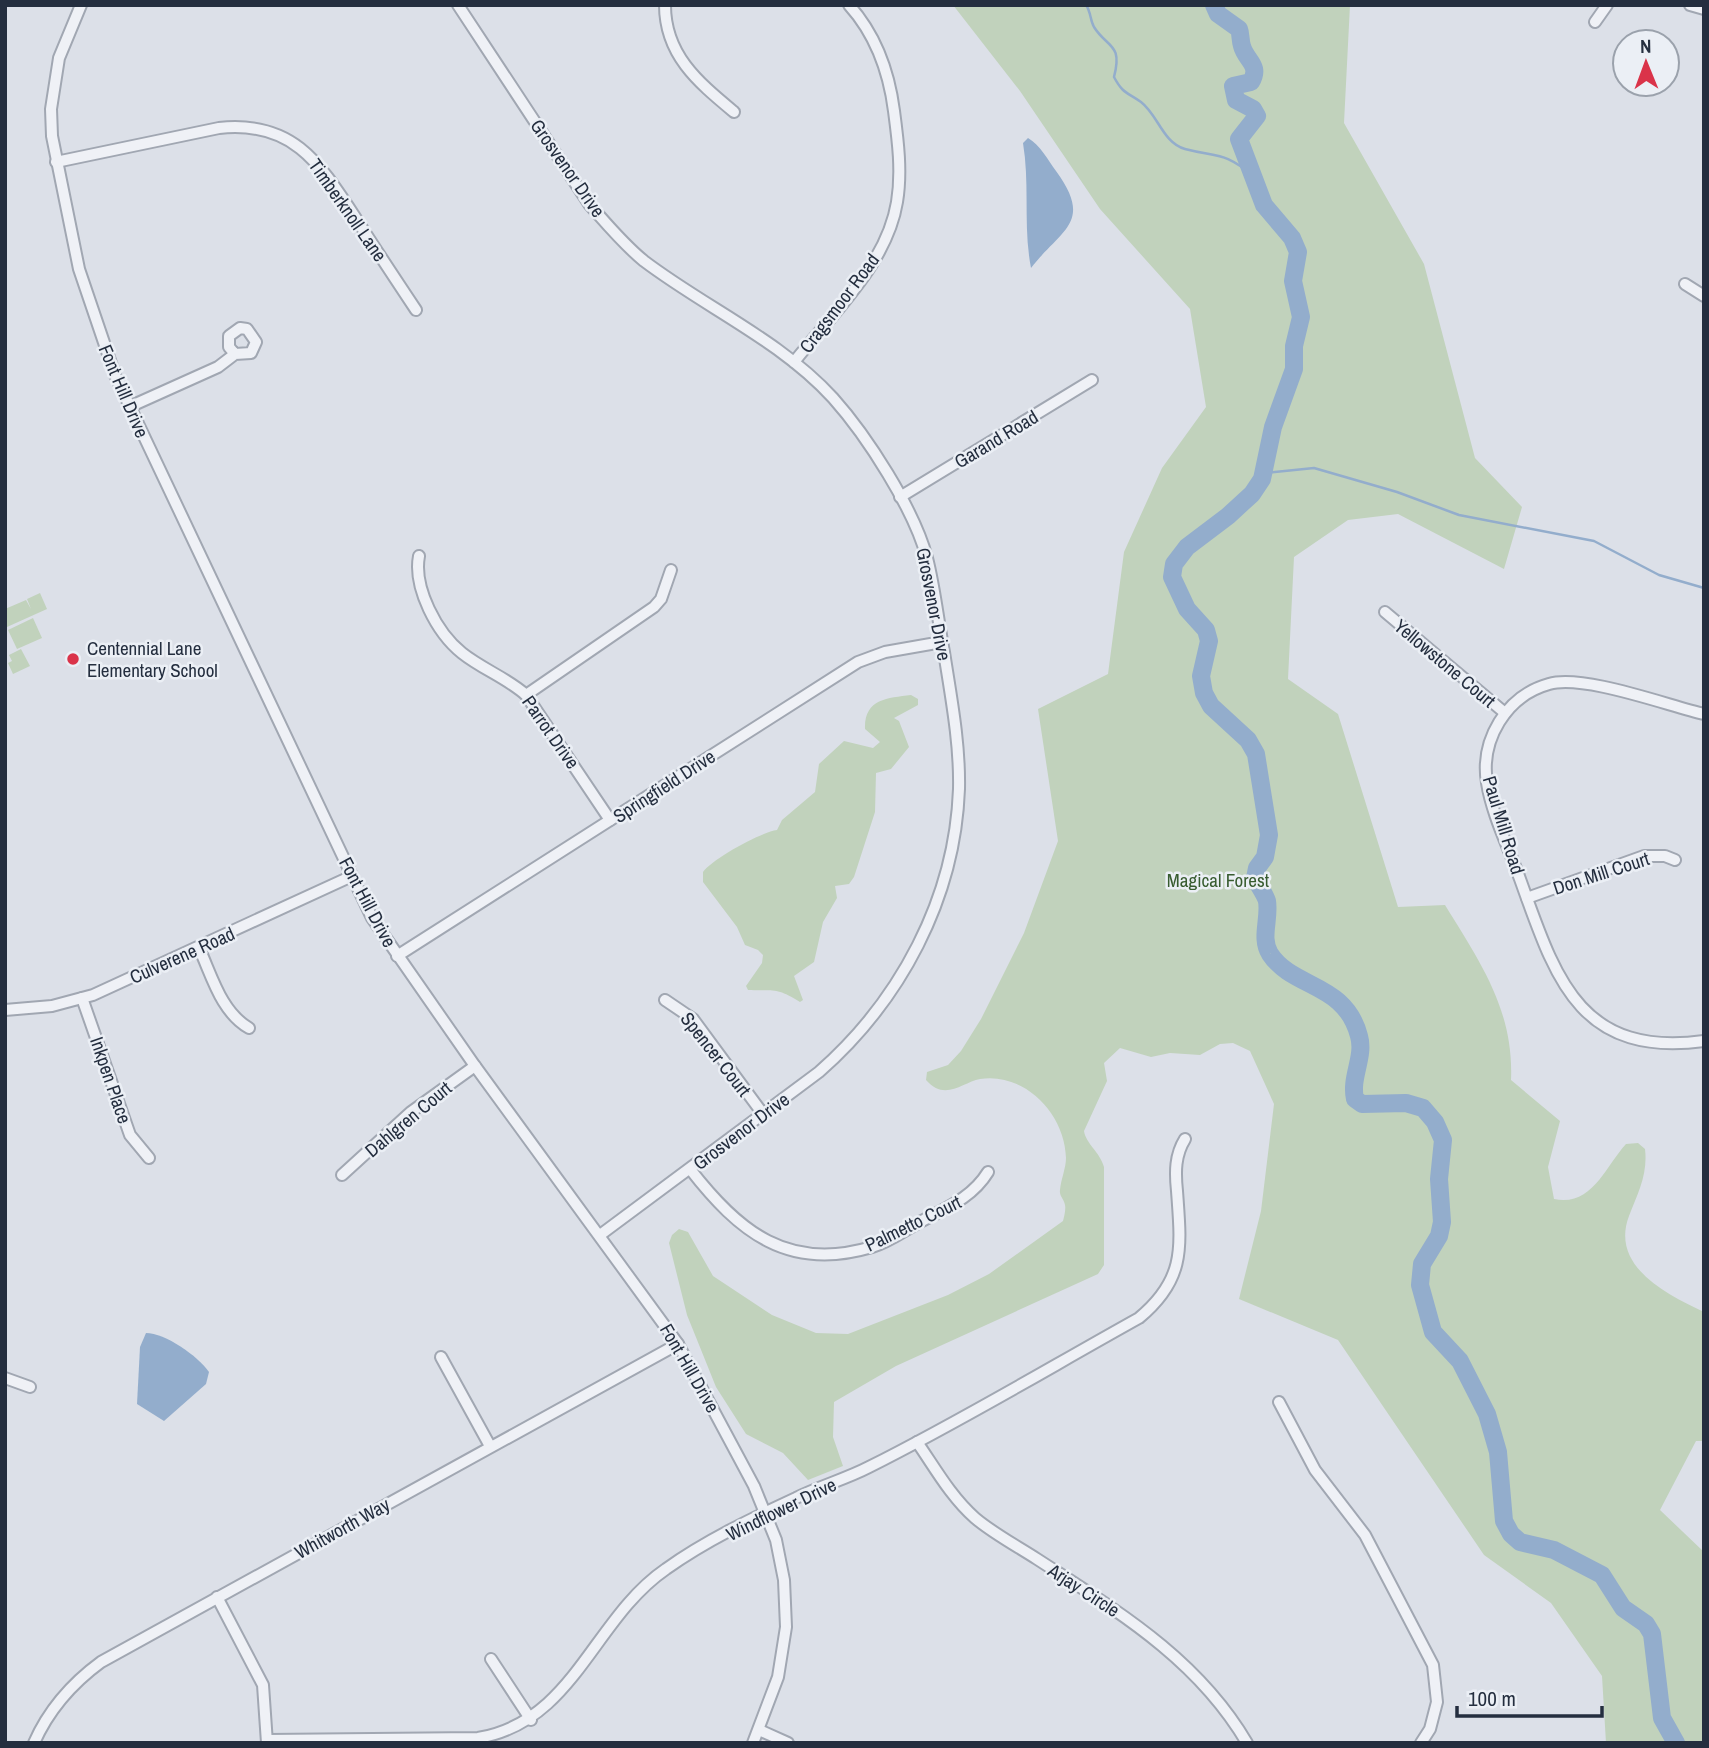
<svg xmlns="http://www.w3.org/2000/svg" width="1709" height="1748" viewBox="0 0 1709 1748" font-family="'Archivo Narrow',sans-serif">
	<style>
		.green { fill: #c1d2bc }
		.water { fill: #93adcc }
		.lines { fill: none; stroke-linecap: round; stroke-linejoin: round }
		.stream { stroke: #93adcc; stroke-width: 2.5 }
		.river { stroke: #93adcc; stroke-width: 18 }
		.street-casing { stroke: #a1a7b2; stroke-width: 14 }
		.street { stroke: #eff1f6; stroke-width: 10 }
		.poi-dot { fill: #da3349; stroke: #ebeff5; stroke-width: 2.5 }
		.labels { text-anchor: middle; stroke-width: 5; stroke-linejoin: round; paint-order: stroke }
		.street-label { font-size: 19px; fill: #242e3f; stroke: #ebeff5 }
		.poi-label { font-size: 19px; fill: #242e3f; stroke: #ebeff5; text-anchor: start }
		.park-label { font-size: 19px; fill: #385c30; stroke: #ebeff5 }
	</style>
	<rect width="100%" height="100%" fill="#dce0e8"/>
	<g class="green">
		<path d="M 953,5 L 1350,5 L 1344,123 L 1424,264 L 1475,458 L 1522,507 L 1504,569 L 1398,514 L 1348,520 L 1294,557 L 1288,679 L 1338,714 L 1398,907 L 1445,905 C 1480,962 1514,1010 1511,1080 L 1560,1121 L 1548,1167 L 1554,1199 C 1592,1207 1605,1167 1626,1144 L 1638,1143 L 1645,1149 C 1648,1174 1638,1193 1629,1216 C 1610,1266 1666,1294 1704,1312 L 1704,1441 L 1696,1441 L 1660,1510 L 1704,1552 L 1704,1743 L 1606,1743 L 1602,1676 L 1551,1603 L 1484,1555 L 1338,1340 L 1239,1299 L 1261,1211 L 1274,1104 L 1250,1051 L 1233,1043 L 1220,1044 L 1200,1055 L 1170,1053 L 1151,1057 L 1120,1048 L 1104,1063 L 1107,1081 L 1084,1131 C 1086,1144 1100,1152 1104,1167 L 1104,1265 L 1098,1274 L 896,1366 L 834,1402 L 833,1437 L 843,1466 L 808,1480 L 783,1453 L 746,1434 L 716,1387 L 687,1315 L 669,1243 L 672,1235 L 679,1229 L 688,1232 L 713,1276 L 772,1315 L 816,1333 L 848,1334 L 948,1295 L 989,1274 L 1063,1221 C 1064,1217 1066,1210 1065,1205 C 1064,1199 1059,1196 1060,1190 C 1061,1179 1066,1168 1066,1158 C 1065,1114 1025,1072 980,1079 C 963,1082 945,1102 926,1080 L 927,1072 L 948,1065 L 961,1051 L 981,1019 L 1024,933 L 1058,841 L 1038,709 L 1108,674 L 1124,552 L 1162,468 L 1206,407 L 1190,309 L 1100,209 L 1020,91 Z"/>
		<polygon points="40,593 47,609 7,627 5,609 26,600 31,609 27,599"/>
		<polygon points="33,618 42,638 17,649 8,630"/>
		<polygon points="21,649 30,666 13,674 8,663 12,661 9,655"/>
		<path d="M 911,695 L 918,699 L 918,705 L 894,718 L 899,721 L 909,747 L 891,769 L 876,773 L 875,812 L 854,877 L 849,884 L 835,886 L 837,898 L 823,922 L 814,962 L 794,976 L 803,1000 L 800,1002 C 776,987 775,991 748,990 L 746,986 L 762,963 L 763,955 L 758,950 L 745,945 L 737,927 L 703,882 L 703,872 C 712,859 761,832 777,830 L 782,820 L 815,792 L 819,764 L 844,741 L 873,748 L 880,742 L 865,729 C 864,699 887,698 911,695 Z"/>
	</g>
	<g class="water">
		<path d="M 1028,138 C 1040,145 1048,160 1056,171 C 1094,223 1061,229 1031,268 C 1023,227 1030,185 1023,143 Z"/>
		<path d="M 146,1333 C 165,1333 198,1356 209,1372 L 206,1384 L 164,1421 L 137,1404 L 140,1347 Z"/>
	</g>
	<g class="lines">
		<g class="stream">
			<path d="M 1086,5 C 1091,12 1090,20 1094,27 C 1107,48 1123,43 1114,77 C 1123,94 1127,92 1141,102 C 1158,115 1163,143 1185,149 C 1220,158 1222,151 1254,176"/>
			<polyline points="1264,473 1314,468 1397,492 1459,515 1594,541 1659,575 1704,588"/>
		</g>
		<path class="river" d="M 1214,5 L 1218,14 L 1239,29 C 1241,34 1240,40 1242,46 C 1246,61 1261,65 1251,82 L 1233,86 L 1236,100 L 1253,109 L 1257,116 L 1239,139 L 1264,205 L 1292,238 L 1298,252 L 1293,281 L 1301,317 L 1294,346 L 1294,369 L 1273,427 L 1262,479 L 1252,494 L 1228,516 L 1187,547 L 1174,564 L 1172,577 L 1187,609 L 1206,630 L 1209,641 L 1201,676 L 1204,693 L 1211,706 L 1248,740 L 1256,754 L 1269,835 L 1265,857 L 1257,868 L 1255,878 C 1258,885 1265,894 1267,901 C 1270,919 1260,938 1270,954 C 1293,989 1345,982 1359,1036 C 1365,1057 1350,1077 1355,1099 L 1362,1104 L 1406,1103 L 1423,1108 L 1435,1122 L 1443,1140 L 1439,1179 L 1442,1222 L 1439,1236 L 1422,1264 L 1420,1285 L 1433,1332 L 1460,1361 L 1487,1414 L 1498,1452 L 1504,1521 L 1511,1534 L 1520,1542 L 1554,1550 L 1602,1575 L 1623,1608 L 1646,1624 L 1652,1634 L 1662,1718 L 1676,1743"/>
		<defs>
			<g id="street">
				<polyline points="81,5 59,58 51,109 52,136 79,269 115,375 372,918 475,1066 678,1344 754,1486 776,1540 784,1580 786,1627 778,1677 753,1743"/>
				<path d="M 458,5 L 589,204 C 606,223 623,244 644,261 C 706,308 780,340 833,398 C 867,436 914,509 927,558 C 935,589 938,621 944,652 C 951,697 960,743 959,789 C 955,899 900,1001 819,1072 L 600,1235"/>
				<path d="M 665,5 C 665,55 698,82 734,112"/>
				<polyline points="1690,5 1704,9"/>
				<polyline points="1595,22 1607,5"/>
				<path d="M 56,162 L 219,128 C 294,120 320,164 357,220 C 376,250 396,280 416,310"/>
				<polyline points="1685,284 1704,296"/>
				<path d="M 794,362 C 832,314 887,264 897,202 C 902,172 898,141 894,111 C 889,72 876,35 849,5"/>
				<polyline points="129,407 218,367 235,354 251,353 256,342 247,329 240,328 229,336 229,347 235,354"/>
				<polyline points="900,497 1092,380"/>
				<path d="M 419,556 C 413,588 437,633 462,653 C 482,669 507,678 526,695 L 610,820"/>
				<polyline points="1385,612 1505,713"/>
				<polyline points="526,695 654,607 661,599 671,570"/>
				<path d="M 1704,714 C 1666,705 1583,674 1549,684 C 1506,696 1480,740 1487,783 C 1492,815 1509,848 1520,879 C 1555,976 1578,1058 1704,1041"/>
				<polyline points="1527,898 1644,856 1665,856 1675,860"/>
				<path d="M 199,948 C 212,976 221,1012 249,1028"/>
				<polyline points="397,956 858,662 885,652 942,642"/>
				<polyline points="82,998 130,1135 149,1158"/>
				<polyline points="665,1000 693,1019 763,1114"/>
				<polyline points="5,1010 52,1006 93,995 352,876"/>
				<path d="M 690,1169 C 739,1232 788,1272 872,1247 C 889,1242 905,1230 920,1222 C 946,1208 972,1198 988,1172"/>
				<polyline points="342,1175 411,1112 475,1066"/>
				<polyline points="441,1357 490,1446"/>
				<polyline points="5,1378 30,1387"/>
				<polyline points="1279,1402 1315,1470 1365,1535 1433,1665 1437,1702 1430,1729 1421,1743"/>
				<path d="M 917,1442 C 935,1468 951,1497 975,1518 C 994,1534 1017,1546 1037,1559 C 1117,1611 1197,1658 1247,1743"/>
				<polyline points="217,1597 263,1685 267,1743"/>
				<polyline points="491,1659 531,1720"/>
				<polyline points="759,1730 788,1743"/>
				<path d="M 267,1740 L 478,1738 C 574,1722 593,1619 666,1569 C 705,1541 753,1518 796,1498 C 820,1486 846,1479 869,1467 C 961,1421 1049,1368 1139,1318 C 1186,1279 1181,1247 1177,1191 C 1175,1172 1175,1155 1185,1139"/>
				<path d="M 34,1743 C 49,1709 71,1684 101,1662 L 678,1344"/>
			</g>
		</defs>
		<use href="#street" class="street-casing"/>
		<use href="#street" class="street"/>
	</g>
	<circle class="poi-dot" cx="73" cy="659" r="7"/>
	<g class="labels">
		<g class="street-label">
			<text transform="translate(568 168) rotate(55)" y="7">Grosvenor Drive</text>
			<text transform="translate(348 210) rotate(55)" y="7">Timberknoll Lane</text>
			<text transform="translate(839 303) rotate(-53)" y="7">Cragsmoor Road</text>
			<text transform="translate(124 391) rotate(67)" y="7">Font Hill Drive</text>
			<text transform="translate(996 439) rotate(-31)" y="7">Garand Road</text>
			<text transform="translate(934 604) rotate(79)" y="7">Grosvenor Drive</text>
			<text transform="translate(1445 663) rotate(40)" y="7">Yellowstone Court</text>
			<text transform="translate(551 732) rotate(55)" y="7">Parrot Drive</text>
			<text transform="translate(664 786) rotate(-33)" y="7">Springfield Drive</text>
			<text transform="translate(1504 825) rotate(73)" y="7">Paul Mill Road</text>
			<text transform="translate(1601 873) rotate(-18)" y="7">Don Mill Court</text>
			<text transform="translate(368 902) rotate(62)" y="7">Font Hill Drive</text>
			<text transform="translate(182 955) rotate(-24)" y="7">Culverene Road</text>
			<text transform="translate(716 1054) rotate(52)" y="7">Spencer Court</text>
			<text transform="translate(111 1080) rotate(71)" y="7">Inkpen Place</text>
			<text transform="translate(408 1119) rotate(-40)" y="7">Dahlgren Court</text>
			<text transform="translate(741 1131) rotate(-37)" y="7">Grosvenor Drive</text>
			<text transform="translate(913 1223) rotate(-26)" y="7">Palmetto Court</text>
			<text transform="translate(690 1368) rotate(60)" y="7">Font Hill Drive</text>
			<text transform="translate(781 1509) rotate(-26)" y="7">Windflower Drive</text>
			<text transform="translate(342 1528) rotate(-29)" y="7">Whitworth Way</text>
			<text transform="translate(1084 1590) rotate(33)" y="7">Arjay Circle</text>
		</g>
		<g class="poi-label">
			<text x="87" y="655">Centennial Lane<tspan x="87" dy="22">Elementary School</tspan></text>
		</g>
		<g class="park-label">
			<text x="1218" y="887">Magical Forest</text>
		</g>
	</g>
	<rect width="1709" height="1748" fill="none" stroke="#242e3f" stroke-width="14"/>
	<g transform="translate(1646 63) rotate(359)"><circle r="33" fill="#ebeff5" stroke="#9ba2ac" stroke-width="2"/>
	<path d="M0-5L12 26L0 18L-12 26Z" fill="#da3349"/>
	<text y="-10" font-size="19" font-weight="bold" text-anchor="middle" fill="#242e3f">N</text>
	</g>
	<path d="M1457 1706v10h145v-10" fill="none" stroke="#242e3f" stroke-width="3.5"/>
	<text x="1468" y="1706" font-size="21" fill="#242e3f" stroke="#ebeff5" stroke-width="5" paint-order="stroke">100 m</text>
</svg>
